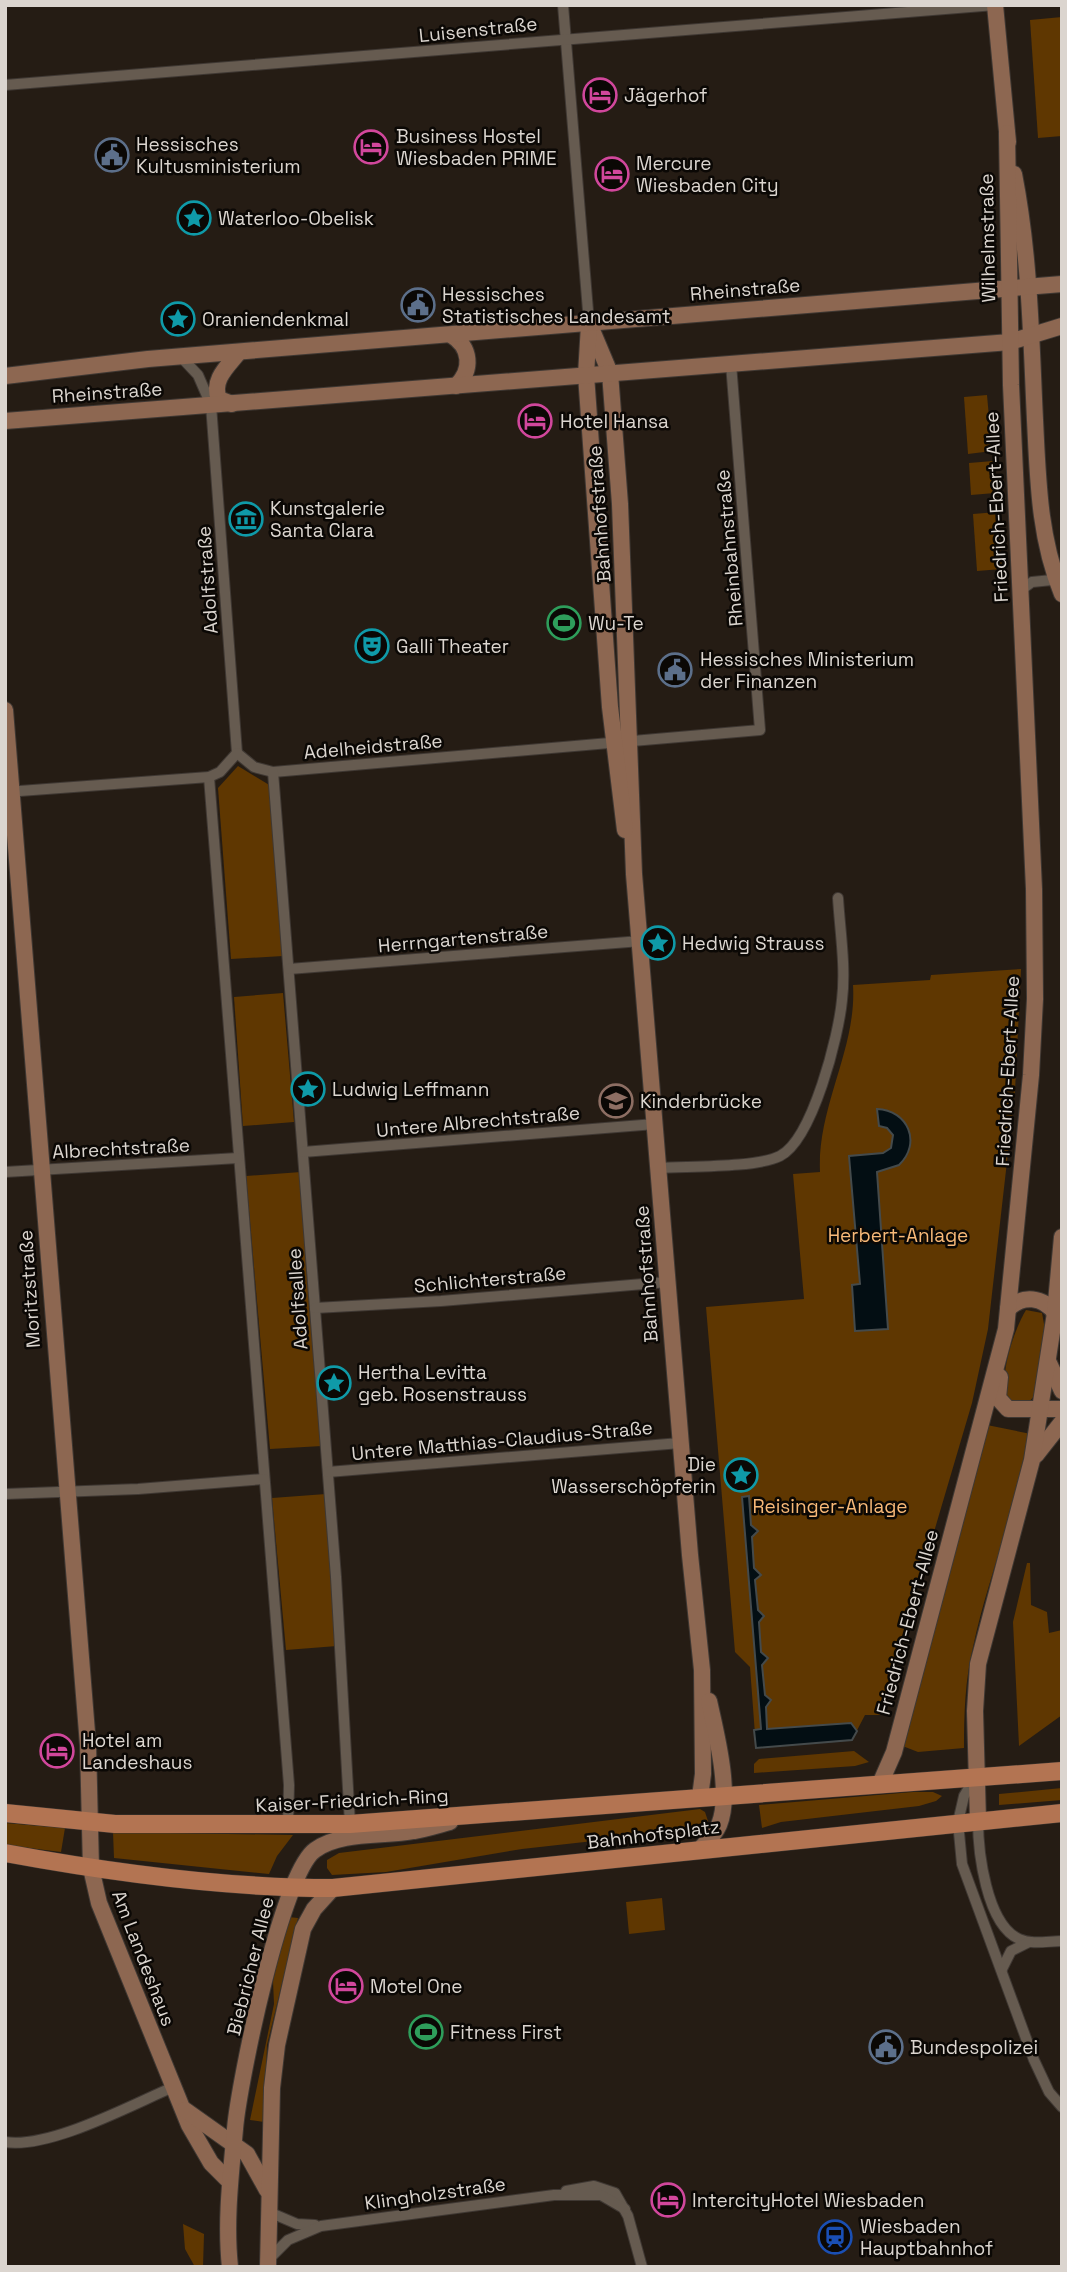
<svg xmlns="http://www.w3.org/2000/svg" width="1067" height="2272" viewBox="0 0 1067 2272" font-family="'Space Grotesk',sans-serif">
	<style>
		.green { fill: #5f3701 }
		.water { fill: #030e13; stroke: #444a4b; stroke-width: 2 }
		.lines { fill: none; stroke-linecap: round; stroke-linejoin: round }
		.street-casing { stroke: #3f3833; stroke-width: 12 }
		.secondary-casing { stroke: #3f3833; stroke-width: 18 }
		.primary-casing { stroke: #3f3833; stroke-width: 19 }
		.street { stroke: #665b50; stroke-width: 10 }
		.secondary { stroke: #8d6751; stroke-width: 16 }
		.primary { stroke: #b37452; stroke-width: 18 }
		.labels { text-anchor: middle; stroke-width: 5; stroke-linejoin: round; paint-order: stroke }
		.street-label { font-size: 19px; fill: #dbd5cf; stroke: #0b0805 }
		.poi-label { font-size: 19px; fill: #dbd5cf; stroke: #0b0805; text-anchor: start }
		.park-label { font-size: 19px; fill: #f8b978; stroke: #0b0805 }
	</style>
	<rect width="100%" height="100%" fill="#251c14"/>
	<g class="green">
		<polygon points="1062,17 1062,136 1038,138 1030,20"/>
		<polygon points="987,395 992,451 968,454 964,397"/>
		<polygon points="993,461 995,493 971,495 969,463"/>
		<polygon points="997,512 1002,569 977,571 973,514"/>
		<polygon points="238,766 271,786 283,956 231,959 218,788"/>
		<path d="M 1021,969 L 1015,1091 L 988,1329 L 972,1403 L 880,1715 L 865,1715 L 852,1740 L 756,1748 L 750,1667 L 735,1652 L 706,1307 L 804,1299 L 793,1174 L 820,1172 C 817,1106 857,1049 853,985 L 930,980 L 931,975 Z"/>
		<polygon points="283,993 294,1122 243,1126 234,997"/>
		<polygon points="301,1172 322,1446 270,1449 246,1176"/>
		<path d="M 1026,1310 L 1042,1313 L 1046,1335 L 1035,1395 L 1029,1402 L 1008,1400 C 997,1378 1014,1330 1026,1310 Z"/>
		<path d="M 987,1425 L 1031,1434 C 1018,1507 988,1575 973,1647 C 965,1680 964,1714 964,1748 L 918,1752 L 900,1745 Z"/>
		<polygon points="326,1494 337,1646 286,1650 272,1498"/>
		<polygon points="1027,1563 1030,1563 1031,1605 1047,1612 1049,1633 1062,1630 1062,1715 1019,1746 1013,1622"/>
		<polygon points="854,1751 869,1762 855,1766 754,1773 754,1764 759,1759"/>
		<polygon points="1062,1788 1062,1800 999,1805 999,1794"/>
		<polygon points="913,1792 933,1792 942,1796 936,1801 919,1806 781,1822 762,1828 759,1805"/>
		<polygon points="700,1809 705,1812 708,1821 701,1829 522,1849 386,1872 332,1875 327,1868 327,1860 339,1853"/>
		<polygon points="5,1823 65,1828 61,1852 5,1845"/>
		<polygon points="113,1832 293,1835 277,1856 269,1874 114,1858"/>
		<polygon points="662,1898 665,1930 629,1934 626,1902"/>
		<polygon points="288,1917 298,1918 267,2045 264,2122 250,2120 274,2004 273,1981"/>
		<polygon points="183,2224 204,2234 203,2267 195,2267 185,2249"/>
	</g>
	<g class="water">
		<path d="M 877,1109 C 908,1110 922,1143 899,1165 L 877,1172 L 888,1329 L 855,1331 L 852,1285 L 860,1284 L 849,1156 L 883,1153 L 891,1148 L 893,1135 L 887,1128 L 879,1126 Z"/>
		<polygon points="749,1496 751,1525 758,1531 752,1537 754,1568 761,1575 755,1580 758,1610 764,1616 759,1622 761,1652 768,1658 762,1665 765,1695 771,1700 766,1707 767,1729 851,1723 857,1731 852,1740 756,1748 754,1730 761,1729 742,1497"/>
	</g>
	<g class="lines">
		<defs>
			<g id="street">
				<polyline points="563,5 589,323"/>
				<polyline points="5,85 995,5"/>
				<polyline points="181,357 198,375 211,405 237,753"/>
				<polyline points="1021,590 1032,582 1062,579"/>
				<polyline points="237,753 254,767 273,772 760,730 731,364"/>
				<polyline points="273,772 336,1577 350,1824"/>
				<polyline points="209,777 289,1785 288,1825"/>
				<polyline points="6,792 209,777 220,772 237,753"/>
				<polyline points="289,969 641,941"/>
				<polyline points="303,1152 655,1124"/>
				<path d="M 659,1168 C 689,1166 756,1168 780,1156 C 813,1139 839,1034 842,1000 C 846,967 840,931 838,898"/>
				<polyline points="5,1172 238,1158"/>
				<polyline points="315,1308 441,1301 667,1282"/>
				<polyline points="328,1472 680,1443"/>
				<polyline points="5,1494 138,1489 264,1479"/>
				<polyline points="975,1778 964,1796 958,1822 962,1864 1034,2060 1049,2092 1062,2107"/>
				<path d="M 978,1820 C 978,1851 986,1924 1019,1939 C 1032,1945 1048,1941 1062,1941"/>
				<polyline points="1002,1969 1011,1951 1029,1942"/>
				<path d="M 5,2142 C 49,2149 129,2106 171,2088"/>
				<polyline points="566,2191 594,2186 615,2193 628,2216 642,2267"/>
				<polyline points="269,2212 297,2224 315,2225"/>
				<polyline points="268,2260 288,2240 321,2226 554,2195 601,2195 625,2209"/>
			</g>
			<g id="secondary">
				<polyline points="995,5 1008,142"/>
				<path d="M 1014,174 C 1030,256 1031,337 1035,420 C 1038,480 1039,538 1062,594"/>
				<polyline points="589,323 610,373 620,504 634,874 690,1555 702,1670 703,1774 700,1797"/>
				<polyline points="589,325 586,375 610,707 625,830"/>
				<path d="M 451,335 C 471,347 473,370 456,386"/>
				<polyline points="5,376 148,359 1062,284"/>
				<path d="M 232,404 L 219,399 C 211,380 228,366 239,352"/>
				<polyline points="5,421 1010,342 1062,326"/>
				<polyline points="5,710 88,1745 91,1868 99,1903 189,2125 211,2163 229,2181"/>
				<path d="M 1008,1309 C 1023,1294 1043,1297 1055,1313"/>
				<polyline points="1049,1363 1062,1391"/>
				<polyline points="1000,1377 998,1398 1008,1409 1062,1409"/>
				<polyline points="1036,1455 1062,1422"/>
				<polyline points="880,1784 894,1752 1006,1329 1031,1075 1035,999 1034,889 1011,385 1007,133"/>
				<polyline points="978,1820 975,1711 978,1664 1032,1460 1055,1313 1062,1237"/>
				<path d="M 699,1850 C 706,1843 715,1835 719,1825 C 732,1794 716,1733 709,1701"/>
				<polyline points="185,2110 247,2154 267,2190"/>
				<path d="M 230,2267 C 225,2221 231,2174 235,2129 C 239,2082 282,1873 315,1850 C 341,1831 383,1837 414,1831 C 426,1829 438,1825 450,1822"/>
				<polyline points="268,2267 272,2088 277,2045 303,1929 314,1909 333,1888"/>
			</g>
			<g id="primary">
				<polyline points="5,1813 115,1824 350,1824 1062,1771"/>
				<path d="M 5,1853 C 113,1873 223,1888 333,1888 L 1062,1813"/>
			</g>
		</defs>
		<use href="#street" class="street-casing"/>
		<use href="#secondary" class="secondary-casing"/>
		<use href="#primary" class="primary-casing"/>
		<use href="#street" class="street"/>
		<use href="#secondary" class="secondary"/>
		<use href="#primary" class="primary"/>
	</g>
	<defs>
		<symbol id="hotel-ring" viewBox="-11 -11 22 22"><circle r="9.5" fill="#0b0805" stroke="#d1479c" stroke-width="1.5"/><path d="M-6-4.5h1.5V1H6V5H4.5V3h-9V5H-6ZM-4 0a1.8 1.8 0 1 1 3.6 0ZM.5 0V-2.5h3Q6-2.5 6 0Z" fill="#d1479c"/></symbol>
		<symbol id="civic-ring" viewBox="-11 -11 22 22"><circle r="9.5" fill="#0b0805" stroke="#5c6f8a" stroke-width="1.5"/><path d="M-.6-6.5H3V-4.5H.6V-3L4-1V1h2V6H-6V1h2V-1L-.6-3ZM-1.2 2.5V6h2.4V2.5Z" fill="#5c6f8a"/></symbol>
		<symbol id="sight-ring" viewBox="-11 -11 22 22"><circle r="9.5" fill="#0b0805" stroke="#0f9aa8" stroke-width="1.5"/><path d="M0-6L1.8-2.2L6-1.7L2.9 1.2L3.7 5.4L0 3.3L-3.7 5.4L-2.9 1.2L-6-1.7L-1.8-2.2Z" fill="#0f9aa8"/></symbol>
		<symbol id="museum-ring" viewBox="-11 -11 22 22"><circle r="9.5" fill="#0b0805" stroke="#0f9aa8" stroke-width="1.5"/><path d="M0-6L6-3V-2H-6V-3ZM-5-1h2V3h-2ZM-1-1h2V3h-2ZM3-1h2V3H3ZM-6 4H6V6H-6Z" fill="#0f9aa8"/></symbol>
		<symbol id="stadium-ring" viewBox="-11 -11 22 22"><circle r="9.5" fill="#0b0805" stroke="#2e9e5b" stroke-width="1.5"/><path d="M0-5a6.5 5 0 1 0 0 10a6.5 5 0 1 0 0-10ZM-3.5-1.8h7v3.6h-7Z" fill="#2e9e5b"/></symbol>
		<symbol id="theatre-ring" viewBox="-11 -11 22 22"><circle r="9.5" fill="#0b0805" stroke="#0f9aa8" stroke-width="1.5"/><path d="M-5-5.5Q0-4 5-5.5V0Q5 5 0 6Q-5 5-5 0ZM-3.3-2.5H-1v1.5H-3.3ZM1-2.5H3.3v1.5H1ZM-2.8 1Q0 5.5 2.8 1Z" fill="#0f9aa8"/></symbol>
		<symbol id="school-ring" viewBox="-11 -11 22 22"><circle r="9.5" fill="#0b0805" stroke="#8d6e63" stroke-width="1.5"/><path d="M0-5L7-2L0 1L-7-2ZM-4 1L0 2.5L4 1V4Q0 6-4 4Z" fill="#8d6e63"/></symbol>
		<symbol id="station-ring" viewBox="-11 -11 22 22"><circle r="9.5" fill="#0b0805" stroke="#1a4fb4" stroke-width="1.5"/><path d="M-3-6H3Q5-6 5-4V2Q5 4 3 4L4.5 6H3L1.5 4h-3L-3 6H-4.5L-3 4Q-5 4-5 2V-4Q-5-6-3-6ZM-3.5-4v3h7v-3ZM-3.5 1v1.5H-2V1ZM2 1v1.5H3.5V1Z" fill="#1a4fb4"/></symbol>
	</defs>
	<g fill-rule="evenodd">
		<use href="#hotel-ring" x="581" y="76" width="38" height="38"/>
		<use href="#hotel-ring" x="352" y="128" width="38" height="38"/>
		<use href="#civic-ring" x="93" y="136" width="38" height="38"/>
		<use href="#hotel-ring" x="593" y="155" width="38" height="38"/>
		<use href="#sight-ring" x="175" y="199" width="38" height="38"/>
		<use href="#civic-ring" x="399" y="286" width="38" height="38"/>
		<use href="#sight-ring" x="159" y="300" width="38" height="38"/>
		<use href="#hotel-ring" x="516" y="402" width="38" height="38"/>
		<use href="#museum-ring" x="227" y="500" width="38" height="38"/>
		<use href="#stadium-ring" x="545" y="604" width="38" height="38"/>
		<use href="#theatre-ring" x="353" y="627" width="38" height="38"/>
		<use href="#civic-ring" x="656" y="651" width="38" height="38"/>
		<use href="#sight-ring" x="639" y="924" width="38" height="38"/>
		<use href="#sight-ring" x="289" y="1070" width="38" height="38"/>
		<use href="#school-ring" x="597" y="1082" width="38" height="38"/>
		<use href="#sight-ring" x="315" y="1364" width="38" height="38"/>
		<use href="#sight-ring" x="722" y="1456" width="38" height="38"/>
		<use href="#hotel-ring" x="38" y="1732" width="38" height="38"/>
		<use href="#hotel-ring" x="327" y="1967" width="38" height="38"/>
		<use href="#stadium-ring" x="407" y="2013" width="38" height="38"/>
		<use href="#civic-ring" x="867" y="2028" width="38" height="38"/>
		<use href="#hotel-ring" x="649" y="2181" width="38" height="38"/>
		<use href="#station-ring" x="816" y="2218" width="38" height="38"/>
	</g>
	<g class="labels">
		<g class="street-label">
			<text transform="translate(478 29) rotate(-6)" y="7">Luisenstraße</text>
			<text transform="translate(987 238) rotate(-91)" y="7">Wilhelmstraße</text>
			<text transform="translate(745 289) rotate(-5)" y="7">Rheinstraße</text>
			<text transform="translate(107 392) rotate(-4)" y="7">Rheinstraße</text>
			<text transform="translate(996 507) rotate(-93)" y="7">Friedrich-Ebert-Allee</text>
			<text transform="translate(599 514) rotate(-94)" y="7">Bahnhofstraße</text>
			<text transform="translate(729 548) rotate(-95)" y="7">Rheinbahnstraße</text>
			<text transform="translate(207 580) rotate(-94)" y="7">Adolfstraße</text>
			<text transform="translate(373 746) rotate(-5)" y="7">Adelheidstraße</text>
			<text transform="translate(463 938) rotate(-5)" y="7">Herrngartenstraße</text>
			<text transform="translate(1007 1071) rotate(-87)" y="7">Friedrich-Ebert-Allee</text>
			<text transform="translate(478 1121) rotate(-5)" y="7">Untere Albrechtstraße</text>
			<text transform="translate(121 1148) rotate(-3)" y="7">Albrechtstraße</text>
			<text transform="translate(646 1274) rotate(-94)" y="7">Bahnhofstraße</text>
			<text transform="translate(490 1279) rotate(-5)" y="7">Schlichterstraße</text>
			<text transform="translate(29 1289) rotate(-94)" y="7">Moritzstraße</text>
			<text transform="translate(297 1299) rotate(-94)" y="7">Adolfsallee</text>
			<text transform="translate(502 1440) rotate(-5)" y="7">Untere Matthias-Claudius-Straße</text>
			<text transform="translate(907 1622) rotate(-75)" y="7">Friedrich-Ebert-Allee</text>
			<text transform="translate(352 1800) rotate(-3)" y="7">Kaiser-Friedrich-Ring</text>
			<text transform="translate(653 1834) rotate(-7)" y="7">Bahnhofsplatz</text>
			<text transform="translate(144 1958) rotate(69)" y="7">Am Landeshaus</text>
			<text transform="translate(250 1966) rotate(-76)" y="7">Biebricher Allee</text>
			<text transform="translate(435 2193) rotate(-8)" y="7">Klingholzstraße</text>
		</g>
		<g class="poi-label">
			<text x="624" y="102">Jägerhof</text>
			<text x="396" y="143">Business Hostel<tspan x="396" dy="22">Wiesbaden PRIME</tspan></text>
			<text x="136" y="151">Hessisches<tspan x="136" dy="22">Kultusministerium</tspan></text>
			<text x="636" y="170">Mercure<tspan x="636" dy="22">Wiesbaden City</tspan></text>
			<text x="218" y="225">Waterloo-Obelisk</text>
			<text x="442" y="301">Hessisches<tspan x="442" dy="22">Statistisches Landesamt</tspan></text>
			<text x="202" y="326">Oraniendenkmal</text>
			<text x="560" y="428">Hotel Hansa</text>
			<text x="270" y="515">Kunstgalerie<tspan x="270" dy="22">Santa Clara</tspan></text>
			<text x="588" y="630">Wu-Te</text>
			<text x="396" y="653">Galli Theater</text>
			<text x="700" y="666">Hessisches Ministerium<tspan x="700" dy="22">der Finanzen</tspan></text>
			<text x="682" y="950">Hedwig Strauss</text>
			<text x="332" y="1096">Ludwig Leffmann</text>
			<text x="640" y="1108">Kinderbrücke</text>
			<text x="358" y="1379">Hertha Levitta<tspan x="358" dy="22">geb. Rosenstrauss</tspan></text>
			<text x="716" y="1471" text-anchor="end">Die<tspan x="716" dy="22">Wasserschöpferin</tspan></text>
			<text x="82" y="1747">Hotel am<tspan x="82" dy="22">Landeshaus</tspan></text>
			<text x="370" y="1993">Motel One</text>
			<text x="450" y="2039">Fitness First</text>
			<text x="910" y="2054">Bundespolizei</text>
			<text x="692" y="2207">IntercityHotel Wiesbaden</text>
			<text x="860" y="2233">Wiesbaden<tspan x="860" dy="22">Hauptbahnhof</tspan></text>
		</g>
		<g class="park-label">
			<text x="898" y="1242">Herbert-Anlage</text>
			<text x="830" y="1513">Reisinger-Anlage</text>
		</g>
	</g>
	<rect width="1067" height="2272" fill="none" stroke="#dbd5cf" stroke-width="14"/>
</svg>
